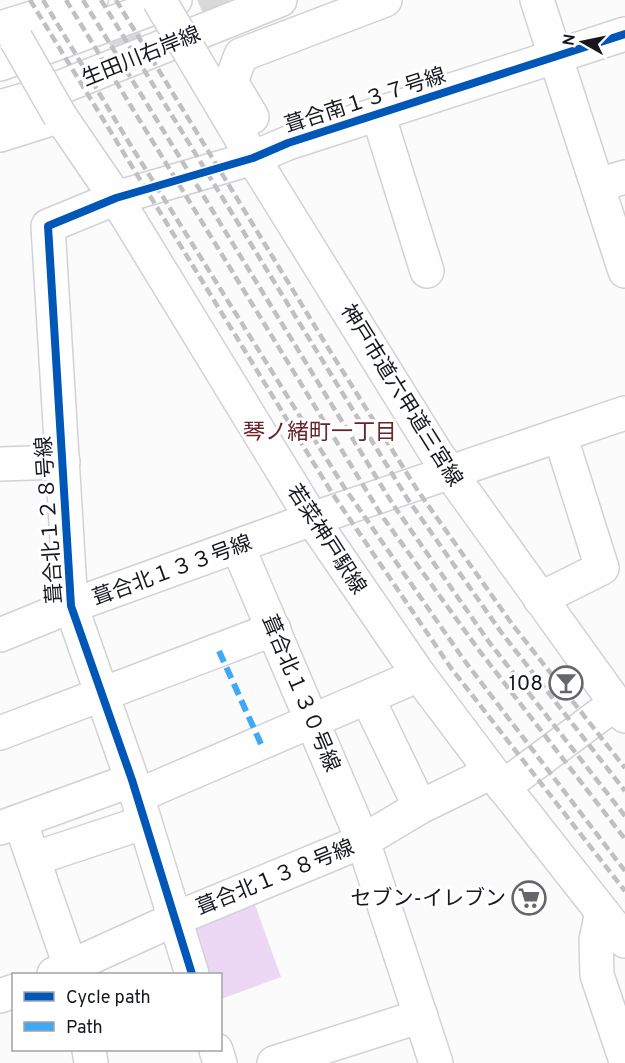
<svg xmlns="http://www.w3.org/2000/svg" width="625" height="1063" viewBox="0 0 625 1063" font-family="Overpass,'Noto Sans JP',sans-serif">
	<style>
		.green { fill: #ecd8f5 }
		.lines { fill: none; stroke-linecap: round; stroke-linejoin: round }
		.minor-tunnel { stroke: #d9d9da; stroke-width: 33; stroke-dasharray: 33 16; stroke-linecap: butt }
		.minor-casing { stroke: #d1d2d7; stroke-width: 36 }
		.minor { stroke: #fefefe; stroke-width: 33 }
		.rail { stroke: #c0c0c2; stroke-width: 4.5; stroke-dasharray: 9 4.5; stroke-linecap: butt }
		.minor-bridge-casing { stroke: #d1d2d7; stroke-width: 36; stroke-linecap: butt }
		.minor-bridge { stroke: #fefefe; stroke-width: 33 }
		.quiet { stroke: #3fa9f5; stroke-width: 6; stroke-dasharray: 12 6; stroke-linecap: butt }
		.cycleway-casing { stroke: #fff; stroke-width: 11 }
		.cycleway { stroke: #0057b8; stroke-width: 8 }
		.labels { text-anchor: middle; stroke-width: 6; stroke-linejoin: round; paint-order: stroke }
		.street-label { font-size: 21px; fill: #161821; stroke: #fff }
		.poi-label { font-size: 21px; fill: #161821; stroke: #fff; text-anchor: end }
		.neighbourhood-label { font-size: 22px; fill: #692329; stroke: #fff }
	</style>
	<rect width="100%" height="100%" fill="#fbfbfb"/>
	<polygon class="green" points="254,902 281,977 221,999 220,974 207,974 190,926"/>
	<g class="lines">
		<polyline class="minor-tunnel" points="112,50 229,0"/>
		<defs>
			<g id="minor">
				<polyline points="537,0 625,271"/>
				<polyline points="0,28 91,0"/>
				<polyline points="193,57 253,158 436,453 625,716"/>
				<polyline points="0,64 175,0"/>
				<polyline points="0,107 41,95 280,0"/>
				<polyline points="378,114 427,271"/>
				<polyline points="252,117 231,82 241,55 385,0"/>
				<polyline points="0,135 60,116 116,198 312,519 419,675 492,772 625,941"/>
				<polyline points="598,185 625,177"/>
				<polyline points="0,464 63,462"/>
				<polyline points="238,547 363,841 436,1063"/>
				<polyline points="540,599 602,568 560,435"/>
				<polyline points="0,635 71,606 312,519 625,413"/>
				<polyline points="368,699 420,807"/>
				<polyline points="0,733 274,629"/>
				<polyline points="503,787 616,703"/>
				<polyline points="137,796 419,675"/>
				<polyline points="20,821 73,974"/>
				<polyline points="0,828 132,780"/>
				<polyline points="33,859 145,822"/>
				<polyline points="602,912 596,940 597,975 625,1058"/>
				<polyline points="54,974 175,919 363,841 420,807 492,772"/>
				<polyline points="192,974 132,780 71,606 48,226 116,198 253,158 288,143 625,34"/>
				<polyline points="0,996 14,991"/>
				<polyline points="89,1050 91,1063"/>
				<polyline points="216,1050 220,1063"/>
				<polyline points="274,1063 421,1016"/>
			</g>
		</defs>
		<use href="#minor" class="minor-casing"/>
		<use href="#minor" class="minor"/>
		<g class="rail">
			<polyline points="30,0 332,493 451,668 625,891"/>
			<polyline points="43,0 128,141 344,487 464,660 625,871"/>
			<polyline points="66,0 382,516 478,649 625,839"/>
			<polyline points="83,0 394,506 489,642 625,816"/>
			<polyline points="101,0 407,498 501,632 625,791"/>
			<polyline points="116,0 330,351 418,491 512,624 625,768"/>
		</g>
		<defs>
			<g id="minor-bridge">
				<polyline points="159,0 193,57"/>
				<polyline points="16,39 60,116"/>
			</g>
		</defs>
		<use href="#minor-bridge" class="minor-bridge-casing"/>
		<use href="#minor-bridge" class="minor-bridge"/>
		<polyline class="quiet" points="219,651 261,744"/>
		<defs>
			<polyline id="cycleway" points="192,974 132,780 71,606 48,226 116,198 253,158 288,143 625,34"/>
		</defs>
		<use href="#cycleway" class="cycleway-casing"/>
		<use href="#cycleway" class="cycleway"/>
	</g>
	<defs>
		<symbol id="bar-ring" viewBox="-11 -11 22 22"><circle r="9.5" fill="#fff" stroke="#66676d" stroke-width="1.5"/><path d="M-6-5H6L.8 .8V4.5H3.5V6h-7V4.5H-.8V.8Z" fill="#66676d"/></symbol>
		<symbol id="supermarket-ring" viewBox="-11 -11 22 22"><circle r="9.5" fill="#fff" stroke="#66676d" stroke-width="1.5"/><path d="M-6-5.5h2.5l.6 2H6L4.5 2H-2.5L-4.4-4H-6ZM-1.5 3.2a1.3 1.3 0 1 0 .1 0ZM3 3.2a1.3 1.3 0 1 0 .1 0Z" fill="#66676d"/></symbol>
	</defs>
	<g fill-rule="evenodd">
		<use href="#bar-ring" x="547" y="664" width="38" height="38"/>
		<use href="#supermarket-ring" x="510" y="879" width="38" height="38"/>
	</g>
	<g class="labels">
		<g class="street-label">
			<text transform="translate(141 56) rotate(-22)" y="7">生田川右岸線</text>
			<text transform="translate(365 100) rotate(-18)" y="7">葺合南１３７号線</text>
			<text transform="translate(402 395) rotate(58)" y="7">神戸市道六甲道三宮線</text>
			<text transform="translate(49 520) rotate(-94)" y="7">葺合北１２８号線</text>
			<text transform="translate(327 539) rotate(57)" y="7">若菜神戸駅線</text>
			<text transform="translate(172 570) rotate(-20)" y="7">葺合北１３３号線</text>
			<text transform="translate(301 693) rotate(67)" y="7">葺合北１３０号線</text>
			<text transform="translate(275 877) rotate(-22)" y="7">葺合北１３８号線</text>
		</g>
		<g class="poi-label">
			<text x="543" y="690">108</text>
			<text x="506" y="905">セブン-イレブン</text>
		</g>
		<g class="neighbourhood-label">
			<text x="320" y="439">琴ノ緒町一丁目</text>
		</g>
	</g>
	<rect x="12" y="973" width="210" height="78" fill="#ffffff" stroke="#a2a3a6" stroke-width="1.5"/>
	<rect x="24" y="992" width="30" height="9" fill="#0057b8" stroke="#a2a3a6" stroke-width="1.5"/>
	<text x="66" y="1003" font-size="18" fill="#161821">Cycle path</text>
	<rect x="24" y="1022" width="30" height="9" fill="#3fa9f5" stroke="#a2a3a6" stroke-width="1.5"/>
	<text x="66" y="1033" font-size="18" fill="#161821">Path</text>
	<g transform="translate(583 42) rotate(279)" stroke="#ffffff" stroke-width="4.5" paint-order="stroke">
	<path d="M0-4.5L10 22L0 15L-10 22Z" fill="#161821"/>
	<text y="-9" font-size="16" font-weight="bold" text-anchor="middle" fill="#161821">N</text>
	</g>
</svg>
